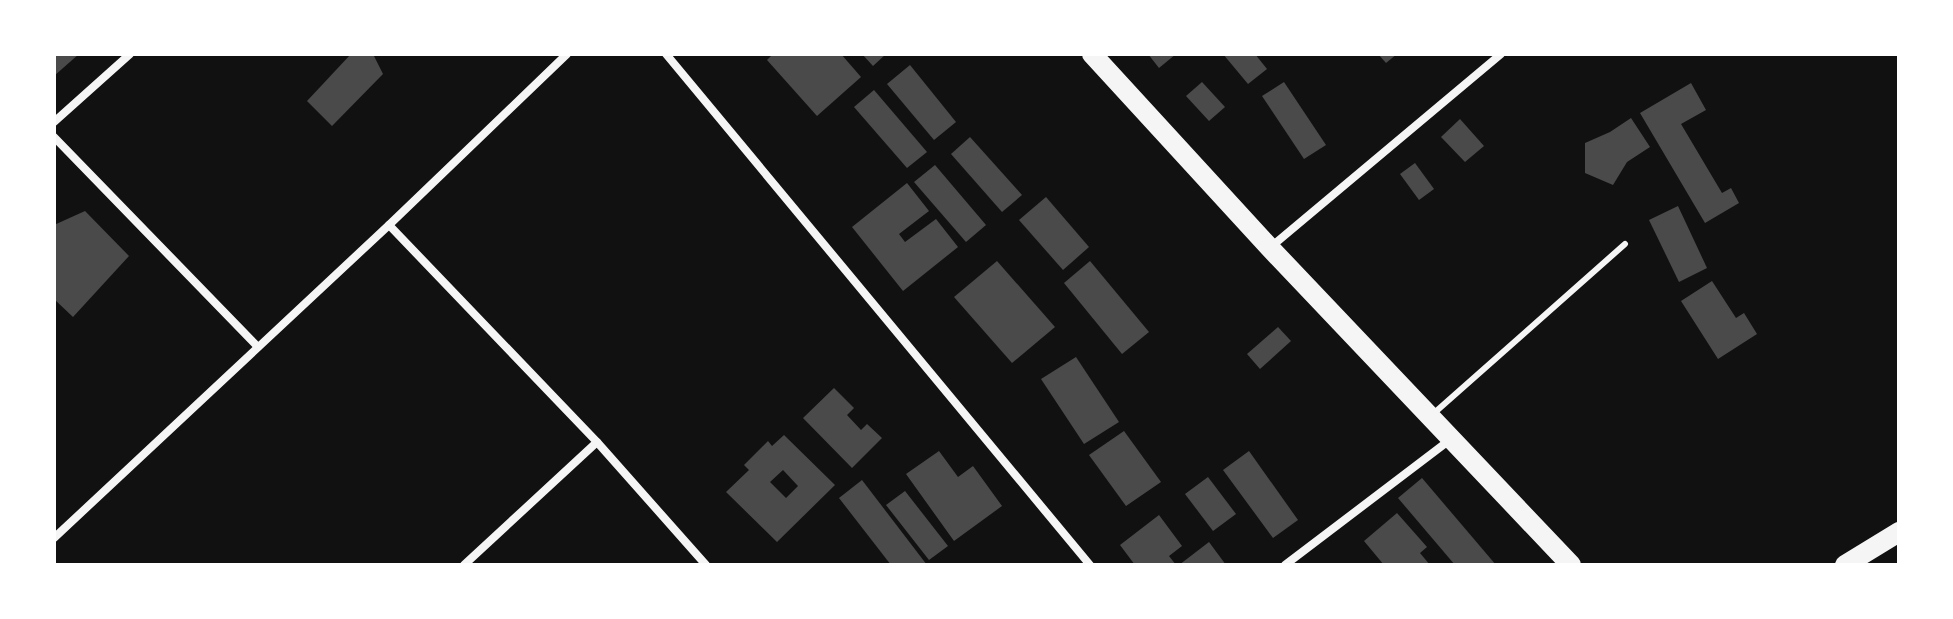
<svg xmlns="http://www.w3.org/2000/svg" width="1953" height="619" viewBox="0 0 1953 619" font-family="'PT Sans',sans-serif">
	<style>
		.building { fill: #4a4a4a; fill-rule: evenodd }
		.lines { fill: none; stroke-linecap: round; stroke-linejoin: round }
		.service { stroke: #f5f5f5; stroke-width: 6 }
		.minor { stroke: #f5f5f5; stroke-width: 8 }
		.primary { stroke: #f5f5f5; stroke-width: 20 }
	</style>
	<rect width="100%" height="100%" fill="#111"/>
	<g class="building">
		<polygon points="54,54 79,54 54,76"/>
		<polygon points="351,54 373,54 383,74 332,126 307,101"/>
		<polygon points="773,54 841,54 861,77 817,116 767,60"/>
		<polygon points="862,54 886,54 873,66"/>
		<polygon points="1148,54 1176,54 1159,68"/>
		<polygon points="1223,54 1255,54 1267,69 1248,84"/>
		<polygon points="1378,54 1397,54 1386,63"/>
		<polygon points="910,65 956,122 934,140 887,84"/>
		<polygon points="1202,82 1225,107 1209,121 1186,96"/>
		<polygon points="1284,82 1326,145 1304,159 1262,96"/>
		<polygon points="1691,83 1706,110 1681,124 1722,193 1731,188 1739,203 1705,223 1640,113"/>
		<polygon points="874,90 927,152 907,168 854,107"/>
		<polygon points="1631,118 1650,147 1627,162 1613,185 1585,173 1585,143 1610,132"/>
		<polygon points="1460,119 1484,146 1465,162 1441,137"/>
		<polygon points="970,137 1022,195 1002,212 951,154"/>
		<polygon points="1415,163 1434,189 1419,200 1400,174"/>
		<polygon points="935,165 986,225 966,242 914,182"/>
		<polygon points="907,183 929,211 899,234 905,242 936,219 958,247 903,291 852,227"/>
		<polygon points="1046,197 1089,247 1063,270 1019,220"/>
		<polygon points="1678,206 1707,268 1679,282 1649,220"/>
		<polygon points="85,211 129,256 73,317 54,299 54,225"/>
		<polygon points="997,261 1055,327 1012,363 954,297"/>
		<polygon points="1090,261 1149,332 1122,354 1064,283"/>
		<polygon points="1712,281 1736,318 1744,313 1757,334 1718,359 1681,301"/>
		<polygon points="1278,327 1291,341 1260,369 1247,354"/>
		<polygon points="1076,357 1119,422 1084,444 1041,379"/>
		<polygon points="834,388 854,408 847,415 861,430 867,424 882,438 852,468 803,418"/>
		<polygon points="1124,431 1161,482 1126,506 1089,455"/>
		<path d="M 784,435 L 835,485 L 777,542 L 726,492 L 749,470 L 744,465 L 768,441 L 772,446 ZM 783,470 L 798,486 L 786,498 L 770,482 Z"/>
		<polygon points="939,451 958,477 973,466 1002,506 954,541 906,474"/>
		<polygon points="1249,451 1298,520 1273,538 1223,470"/>
		<polygon points="1208,477 1236,514 1213,531 1185,494"/>
		<polygon points="1422,478 1496,565 1455,565 1398,498"/>
		<polygon points="862,480 927,565 891,565 839,498"/>
		<polygon points="905,491 948,546 929,560 886,505"/>
		<polygon points="1397,513 1427,547 1420,553 1430,565 1384,565 1364,541"/>
		<polygon points="1159,515 1182,546 1169,556 1176,565 1135,565 1120,545"/>
		<polygon points="1209,542 1226,565 1179,565"/>
	</g>
	<g class="lines">
		<polyline class="service" points="1433,414 1625,244"/>
		<g class="minor">
			<polyline points="666,54 1090,565"/>
			<polyline points="54,122 130,54"/>
			<polyline points="54,137 258,347"/>
			<polyline points="389,225 597,442 706,565"/>
			<polyline points="1272,246 1501,54"/>
			<polyline points="54,538 389,225 567,54"/>
			<polyline points="464,565 597,442"/>
			<polyline points="1285,565 1451,439"/>
		</g>
		<g class="primary">
			<polyline points="1092,54 1270,248 1571,565"/>
			<polyline points="1845,565 1899,532"/>
		</g>
	</g>
	<rect width="1953" height="619" fill="none" stroke="#ffffff" stroke-width="112"/>
</svg>
